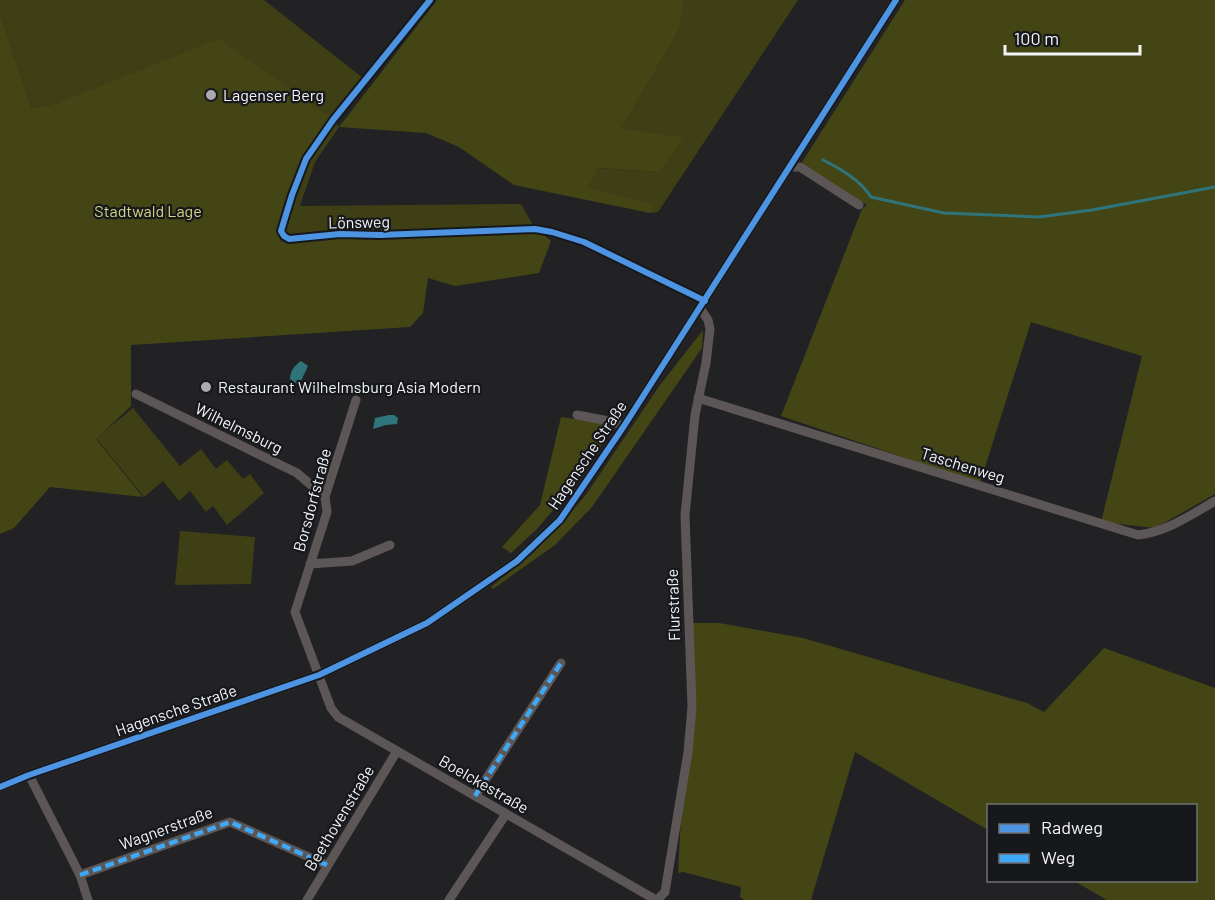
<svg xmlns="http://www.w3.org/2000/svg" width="1215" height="900" viewBox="0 0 1215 900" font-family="Barlow,sans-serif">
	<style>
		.green { fill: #3f3f16 }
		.forest { fill: #444515 }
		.water { fill: #2e747a }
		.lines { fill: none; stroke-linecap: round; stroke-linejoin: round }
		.stream { stroke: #2e747a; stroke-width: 3 }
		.minor { stroke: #5d5656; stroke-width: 9 }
		.tertiary { stroke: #5d5656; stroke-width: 10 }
		.quiet { stroke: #3fa9f5; stroke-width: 4.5; stroke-dasharray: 9 4.5; stroke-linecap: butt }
		.cycleway-casing { stroke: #17181c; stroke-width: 10 }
		.cycleway { stroke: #4d94e3; stroke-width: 6 }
		.poi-dot { fill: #aaaaae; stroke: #17181c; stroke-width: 2 }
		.labels { text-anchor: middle; stroke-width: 4.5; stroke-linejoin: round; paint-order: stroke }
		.poi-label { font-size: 16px; fill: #f3f4f7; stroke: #17181c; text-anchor: start }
		.park-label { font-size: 16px; fill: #d2d583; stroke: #17181c }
		.street-label { font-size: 16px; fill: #f3f4f7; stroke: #17181c }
	</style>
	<rect width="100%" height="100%" fill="#222225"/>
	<g class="green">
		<polygon points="0,0 264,0 363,78 332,119 339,127 315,162 300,206 521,204 534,227 278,242 302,156 332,119 58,103 32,108 0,15"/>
		<polygon points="685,0 798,0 658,212 650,213 655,205 589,187 596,168 660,172 683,137 620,130 679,30"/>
		<polygon points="133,408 180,466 201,449 216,469 227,460 243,479 250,474 264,493 227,525 213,506 206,512 190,491 179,501 163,481 144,497 96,438"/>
		<polygon points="180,531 255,537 251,584 175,585"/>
	</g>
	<g class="forest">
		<polygon points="437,0 685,0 679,30 621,129 684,137 660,172 597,168 589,187 656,205 650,213 514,185 459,147 426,133 339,127"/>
		<polygon points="905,0 1215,0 1215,494 1155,528 1101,522 1142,356 1031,322 980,483 781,416 862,209 867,205 799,167"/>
		<polygon points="0,15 32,108 58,103 219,39 332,119 302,157 279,242 534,227 551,241 539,273 455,286 428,278 423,313 410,327 131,345 131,406 96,439 143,497 50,487 14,528 0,534"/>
		<polygon points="703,330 702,348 592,507 555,545 493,589 491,587 531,555 556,530 585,496 660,385"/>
		<polygon points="561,417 615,425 575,484 537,529 511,553 502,547 540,505"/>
		<polygon points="692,623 719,623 803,638 1027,703 1044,712 1104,648 1215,688 1215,900 1107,900 1074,881 1196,880 1196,806 988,806 988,830 855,752 811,900 744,900 740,897 741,887 683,872 678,873 681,818 696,710"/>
	</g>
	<g class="water">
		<path d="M 301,361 L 308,366 L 301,381 L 297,384 L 290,379 C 290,371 295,365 301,361 Z"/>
		<polygon points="389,415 394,415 398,418 397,424 386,425 373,429 375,418"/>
	</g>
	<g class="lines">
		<path class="stream" d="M 823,160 C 841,169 860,180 871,197 L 944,213 L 1039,217 L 1092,210 L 1215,187"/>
		<g class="minor">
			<polyline points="430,0 333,120 306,159 292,195 281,231 284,236 289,239 340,234 380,235 535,229 552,232 584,242 705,301"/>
			<polyline points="791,167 800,167 859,205"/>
			<polyline points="136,394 297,473 325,497"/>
			<path d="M 698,398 L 1138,535 C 1166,532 1191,515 1215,501"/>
			<polyline points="356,400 325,497 327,512 295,612 331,708 338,717 656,900"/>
			<polyline points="577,415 609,421 624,426"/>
			<polyline points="310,564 352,561 390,545"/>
			<polyline points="29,775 80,875 88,900"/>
			<polyline points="475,796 561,663"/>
			<polyline points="80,875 230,822 327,865"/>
			<polyline points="307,900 397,751"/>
			<polyline points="449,900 506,814"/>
			<polyline points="657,900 665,892 688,752 692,707 685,515 695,415 706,363 710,329 708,320 700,308"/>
		</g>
		<polyline class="tertiary" points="0,787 29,775 319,675 427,623 517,561 560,520 624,426 896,0"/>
		<g class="quiet">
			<polyline points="475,796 561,663"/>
			<polyline points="80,875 230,822 327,865"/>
		</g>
		<defs>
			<g id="cycleway">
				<polyline points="430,0 333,120 306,159 292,195 281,231 284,236 289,239 340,234 380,235 535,229 552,232 584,242 705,301"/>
				<polyline points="0,787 29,775 319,675 427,623 517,561 560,520 624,426 896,0"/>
			</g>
		</defs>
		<use href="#cycleway" class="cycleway-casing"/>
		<use href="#cycleway" class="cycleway"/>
	</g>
	<g class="poi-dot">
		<circle cx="211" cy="95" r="6"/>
		<circle cx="206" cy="387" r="6"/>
	</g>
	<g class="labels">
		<g class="poi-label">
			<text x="223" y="101">Lagenser Berg</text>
			<text x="218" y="393">Restaurant Wilhelmsburg Asia Modern</text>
		</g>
		<g class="park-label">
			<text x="148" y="217">Stadtwald Lage</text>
		</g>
		<g class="street-label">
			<text transform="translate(359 222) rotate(-1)" y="6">Lönsweg</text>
			<text transform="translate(239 428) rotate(26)" y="6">Wilhelmsburg</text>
			<text transform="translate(587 455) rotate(-56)" y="6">Hagensche Straße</text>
			<text transform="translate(963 465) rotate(17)" y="6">Taschenweg</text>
			<text transform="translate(312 500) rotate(-75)" y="6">Borsdorfstraße</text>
			<text transform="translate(673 605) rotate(-92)" y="6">Flurstraße</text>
			<text transform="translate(176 710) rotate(-19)" y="6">Hagensche Straße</text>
			<text transform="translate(484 784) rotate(30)" y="6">Boelckestraße</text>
			<text transform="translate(339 818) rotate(-59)" y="6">Beethovenstraße</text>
			<text transform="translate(166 828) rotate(-20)" y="6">Wagnerstraße</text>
		</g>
	</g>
	<rect x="987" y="804" width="210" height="78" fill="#17181c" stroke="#6f7074" stroke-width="1.5"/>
	<rect x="999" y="824" width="30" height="9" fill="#4d94e3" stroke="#6f7074" stroke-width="1.5"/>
	<text x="1041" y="834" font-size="18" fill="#f3f4f7">Radweg</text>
	<rect x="999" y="854" width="30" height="9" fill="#3fa9f5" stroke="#6f7074" stroke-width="1.5"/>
	<text x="1041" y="864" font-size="18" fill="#f3f4f7">Weg</text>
	<path d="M1005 45v9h135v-9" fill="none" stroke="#f3f4f7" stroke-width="3"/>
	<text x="1014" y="45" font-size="18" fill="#f3f4f7" stroke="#17181c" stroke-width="4.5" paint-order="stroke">100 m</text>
</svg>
